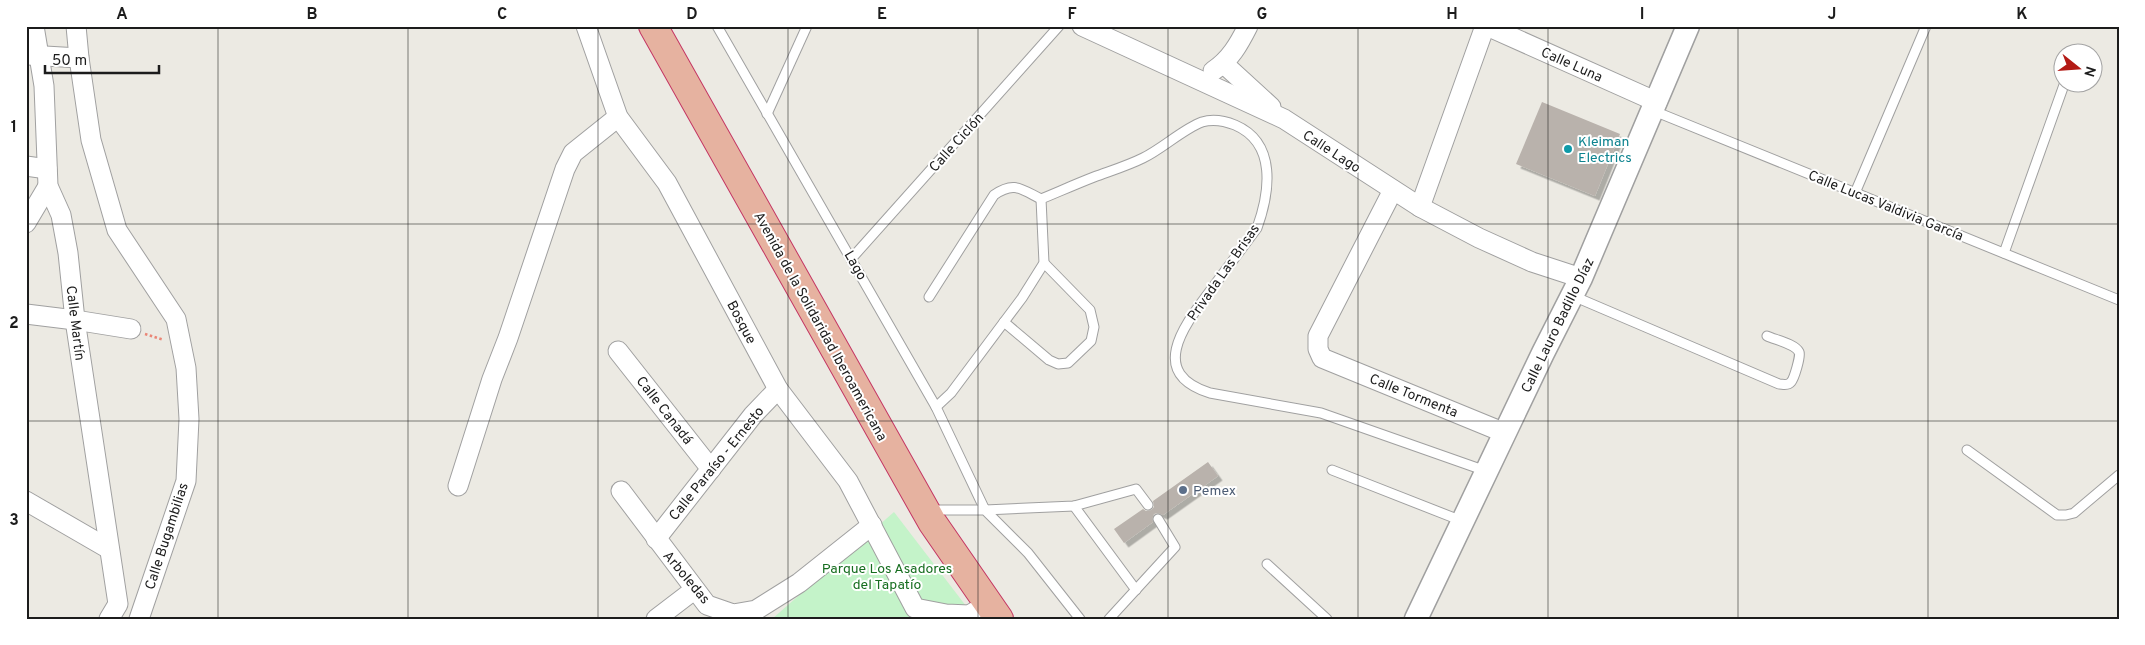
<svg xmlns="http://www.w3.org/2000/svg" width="2145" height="645" viewBox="0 0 2145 645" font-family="Overpass,sans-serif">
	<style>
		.park { fill: #c4f3c9 }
		.building { fill: #b9b2ac; filter: url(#shadow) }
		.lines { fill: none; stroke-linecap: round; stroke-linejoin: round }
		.service-casing { stroke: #a0a0a0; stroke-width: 11 }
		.minor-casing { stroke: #a0a0a0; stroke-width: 21 }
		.tertiary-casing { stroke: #a0a0a0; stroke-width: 25 }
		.trunk-casing { stroke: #c43663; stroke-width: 30 }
		.path { stroke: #ea8676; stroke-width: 2.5; stroke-dasharray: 2.5 2.5; stroke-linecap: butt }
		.service { stroke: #fff; stroke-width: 9 }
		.minor { stroke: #fff; stroke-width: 19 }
		.tertiary { stroke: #fff; stroke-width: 22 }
		.trunk { stroke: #e6b2a0; stroke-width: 28 }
		.grid { fill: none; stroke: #1c1c1c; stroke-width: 1; stroke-opacity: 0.55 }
		.culture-dot { fill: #0f9aa8; stroke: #fff; stroke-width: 2 }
		.service-dot { fill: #5c6f8a; stroke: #fff; stroke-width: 2 }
		.labels { text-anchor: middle; stroke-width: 4; stroke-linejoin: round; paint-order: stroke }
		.street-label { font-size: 14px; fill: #1c1c1c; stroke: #fff }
		.culture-label { font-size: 14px; fill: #0d838f; stroke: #fff; text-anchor: start }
		.service-label { font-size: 14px; fill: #4e5e75; stroke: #fff; text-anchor: start }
		.park-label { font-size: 14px; fill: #176e20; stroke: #fff }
		.neatline { fill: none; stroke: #1c1c1c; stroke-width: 2 }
		.grid-label { font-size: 16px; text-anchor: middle; font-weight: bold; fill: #1c1c1c }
	</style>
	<defs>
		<filter id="shadow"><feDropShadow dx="4.5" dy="4.5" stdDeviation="0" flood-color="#0004"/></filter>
	</defs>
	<rect width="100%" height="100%" fill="#eceae3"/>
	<polygon class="park" points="894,512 976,619 772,619"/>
	<g class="building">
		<polygon points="1542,102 1620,134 1595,196 1516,164"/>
		<polygon points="1208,462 1218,476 1163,515 1158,513 1154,514 1152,519 1153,522 1124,543 1114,529 1143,509 1146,511 1151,510 1154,507 1153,501"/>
	</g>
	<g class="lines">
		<defs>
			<g id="service">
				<polyline points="717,26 936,407 985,510 1074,506 1136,489 1148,505"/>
				<polyline points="1654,111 2119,300"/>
				<polyline points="767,114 807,26"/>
				<polyline points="1855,193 1926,26"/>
				<polyline points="2004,253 2065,82"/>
				<polyline points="852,258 1059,26"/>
				<path d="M 1573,296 L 1779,384 C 1783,384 1788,386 1791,382 C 1794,379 1801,356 1799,352 C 1795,344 1776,340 1767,336"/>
				<path d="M 929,297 L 994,195 C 1014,181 1021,189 1041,199"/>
				<polyline points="1004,322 1049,360 1058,364 1068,363 1091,341 1094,327 1090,310 1044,263"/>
				<path d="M 936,407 L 951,393 L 1022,298 L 1044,263 L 1041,199 C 1058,192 1076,184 1094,177 C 1110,171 1127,166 1143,158 C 1162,149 1183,129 1202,122 C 1212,119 1225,121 1235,125 C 1277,143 1270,192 1257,228 C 1242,248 1228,267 1213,287 C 1188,321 1144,372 1210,393 L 1321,413 L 1486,471"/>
				<polyline points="1967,450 2057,515 2066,515 2074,513 2119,475"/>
				<polyline points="1332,470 1462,521"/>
				<polyline points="1074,506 1136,590"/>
				<polyline points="930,510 985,510 1028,553 1080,619"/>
				<polyline points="1267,564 1327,619"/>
				<polyline points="1109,619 1175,547 1158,519"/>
			</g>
			<g id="minor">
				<polyline points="34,26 44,86 48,186 61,215 68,253 75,320 118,604 109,619"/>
				<polyline points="76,26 79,58 91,140 117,230 176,319 186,368 189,419 186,481 139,619"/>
				<polyline points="586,26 618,117 667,183 778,389 848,481 915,608 946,614 969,615 988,604"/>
				<polyline points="1082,26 1284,119 1420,207 1479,238 1532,262 1581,278"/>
				<polyline points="1487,26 1657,102"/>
				<polyline points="28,55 79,58"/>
				<polyline points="1224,64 1271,107"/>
				<path d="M 1213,71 C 1230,60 1239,44 1248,26"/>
				<polyline points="26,166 47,169"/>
				<polyline points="1393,190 1318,336 1318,349 1322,358 1505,433"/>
				<polyline points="1420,207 1485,26"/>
				<polyline points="26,223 48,186"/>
				<polyline points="26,314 75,320 131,329"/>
				<polyline points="618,351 711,469"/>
				<polyline points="458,486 492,379 508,338 565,169 573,153 618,117"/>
				<polyline points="621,491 707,605 733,614 756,610 799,583 872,525"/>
				<polyline points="26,501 109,549"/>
				<polyline points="656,539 753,415 778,389"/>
				<polyline points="656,619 694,590"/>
			</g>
			<polyline id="tertiary" points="1416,619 1543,353 1581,278 1688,26"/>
			<polyline id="trunk" points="653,26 932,522 999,619"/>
		</defs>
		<use href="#service" class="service-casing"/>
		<use href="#minor" class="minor-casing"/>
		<use href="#tertiary" class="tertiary-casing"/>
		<use href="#trunk" class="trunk-casing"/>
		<polyline class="path" points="145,334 164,340"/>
		<use href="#service" class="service"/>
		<use href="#minor" class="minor"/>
		<use href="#tertiary" class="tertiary"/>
		<use href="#trunk" class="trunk"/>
	</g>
	<path class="grid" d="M 218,26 L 218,619M 408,26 L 408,619M 598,26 L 598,619M 788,26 L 788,619M 978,26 L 978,619M 1168,26 L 1168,619M 1358,26 L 1358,619M 1548,26 L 1548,619M 1738,26 L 1738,619M 1928,26 L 1928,619M 26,224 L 2119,224M 26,421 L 2119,421"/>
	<circle class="culture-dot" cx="1568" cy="149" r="5"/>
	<circle class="service-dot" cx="1183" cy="490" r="5"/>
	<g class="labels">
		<g class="street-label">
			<text transform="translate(1572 64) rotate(24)" y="5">Calle Luna</text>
			<text transform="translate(956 142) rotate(-48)" y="5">Calle Ciclón</text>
			<text transform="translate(1332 151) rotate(33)" y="5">Calle Lago</text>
			<text transform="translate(1886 205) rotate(22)" y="5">Calle Lucas Valdivia García</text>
			<text transform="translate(856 265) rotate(60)" y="5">Lago</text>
			<text transform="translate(1223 272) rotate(-55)" y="5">Privada Las Brisas</text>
			<text transform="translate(742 322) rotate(62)" y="5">Bosque</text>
			<text transform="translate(76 323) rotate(83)" y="5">Calle Martín</text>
			<text transform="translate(1557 325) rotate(-64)" y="5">Calle Lauro Badillo Díaz</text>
			<text transform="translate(821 326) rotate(61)" y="5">Avenida de la Solidaridad Iberoamericana</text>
			<text transform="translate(1414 395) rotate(22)" y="5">Calle Tormenta</text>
			<text transform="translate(665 410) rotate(52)" y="5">Calle Canadá</text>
			<text transform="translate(716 463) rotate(-51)" y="5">Calle Paraíso - Ernesto</text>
			<text transform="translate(166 536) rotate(-72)" y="5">Calle Bugambilias</text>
			<text transform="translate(687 577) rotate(50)" y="5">Arboledas</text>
		</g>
		<g class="culture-label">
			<text x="1578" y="146">Kleiman<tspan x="1578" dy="16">Electrics</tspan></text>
		</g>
		<g class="service-label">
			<text x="1193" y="495">Pemex</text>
		</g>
		<g class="park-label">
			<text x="887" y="573">Parque Los Asadores<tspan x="887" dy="16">del Tapatío</tspan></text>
		</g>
	</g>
	<rect width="2145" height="645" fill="none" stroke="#ffffff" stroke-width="55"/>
	<g transform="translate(2078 68) rotate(107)"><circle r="24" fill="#ffffff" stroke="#a4a4a4"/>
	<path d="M0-4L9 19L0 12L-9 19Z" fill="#b31a15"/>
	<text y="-8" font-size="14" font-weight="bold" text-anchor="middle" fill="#1c1c1c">N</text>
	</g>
	<path d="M45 65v8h114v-8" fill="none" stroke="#1c1c1c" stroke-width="2.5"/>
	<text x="52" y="65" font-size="15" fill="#1c1c1c" stroke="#ffffff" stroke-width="4" paint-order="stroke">50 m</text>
	<rect x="28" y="28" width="2090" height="590" class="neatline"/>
	<g class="grid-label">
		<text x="122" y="19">A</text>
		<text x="312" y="19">B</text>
		<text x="502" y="19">C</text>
		<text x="692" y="19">D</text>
		<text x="882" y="19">E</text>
		<text x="1072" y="19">F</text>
		<text x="1262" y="19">G</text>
		<text x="1452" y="19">H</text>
		<text x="1642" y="19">I</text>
		<text x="1832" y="19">J</text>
		<text x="2022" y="19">K</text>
		<text x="14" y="132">1</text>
		<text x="14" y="328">2</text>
		<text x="14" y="525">3</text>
	</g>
</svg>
